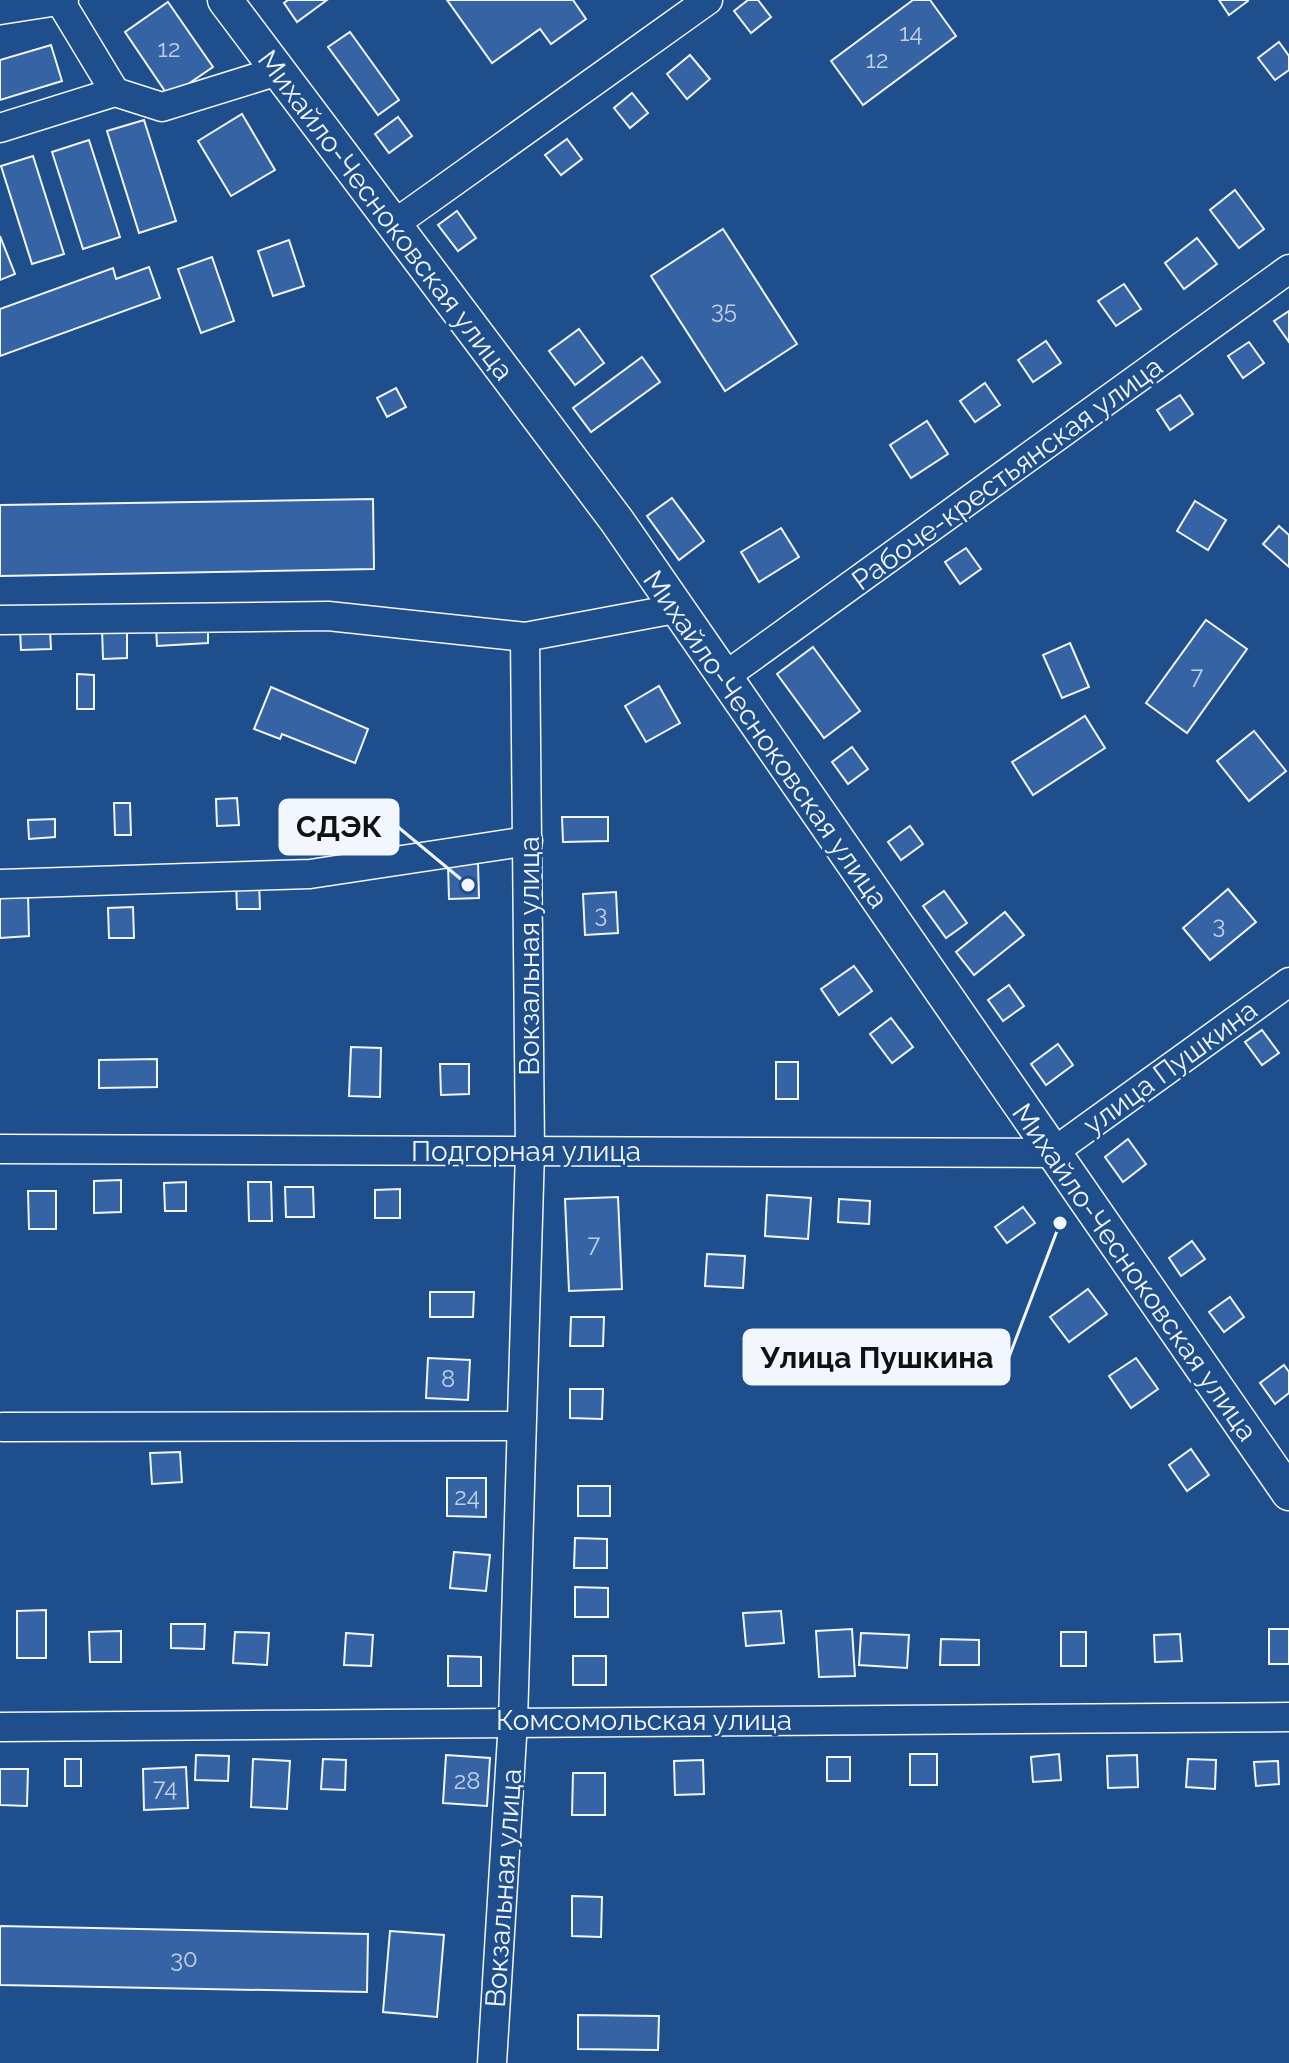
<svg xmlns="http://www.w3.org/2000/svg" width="1289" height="2063" viewBox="0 0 1289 2063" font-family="Raleway,sans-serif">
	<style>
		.building { fill: #3563a3; stroke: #f2f6ff; stroke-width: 2 }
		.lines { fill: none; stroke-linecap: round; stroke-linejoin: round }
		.minor-casing { stroke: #f2f6ff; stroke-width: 31 }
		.major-casing { stroke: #f2f6ff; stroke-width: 37 }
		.minor { stroke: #1f4e8c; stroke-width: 28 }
		.major { stroke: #1f4e8c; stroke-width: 34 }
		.labels { text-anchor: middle; stroke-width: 6; stroke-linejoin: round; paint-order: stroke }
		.number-label { font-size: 24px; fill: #c3d1e8 }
		.street-label { font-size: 28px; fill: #f2f6ff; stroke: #1f4e8c }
		.leader { fill: none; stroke: #f2f6ff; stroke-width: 3 }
		.callout-dot { fill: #f2f6ff; stroke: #1f4e8c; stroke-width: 3 }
		.callout { fill: #f2f6ff; stroke: #f2f6ff; stroke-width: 3 }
		.callout-label { font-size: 30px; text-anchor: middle; font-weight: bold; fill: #111 }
	</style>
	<rect width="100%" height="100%" fill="#1f4e8c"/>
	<g class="building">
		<polygon points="288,0 327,0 297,22 284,3"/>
		<polygon points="447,0 573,0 586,19 551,44 540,29 492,63"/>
		<polygon points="748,0 758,0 771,17 751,33 734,11"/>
		<polygon points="913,0 930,0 956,36 863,105 831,61"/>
		<polygon points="1219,0 1247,0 1248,1 1229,15"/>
		<polygon points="168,2 213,67 169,97 125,32"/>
		<polygon points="350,32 399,100 378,115 328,47"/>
		<polygon points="1279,42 1289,56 1289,70 1275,80 1258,58"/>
		<polygon points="51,45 62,81 0,100 0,60"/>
		<polygon points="690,55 710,79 687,99 667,74"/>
		<polygon points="632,93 648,113 630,128 614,108"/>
		<polygon points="242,114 275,170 231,196 198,141"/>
		<polygon points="398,117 412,136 389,153 375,134"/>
		<polygon points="144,120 176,221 139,233 107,131"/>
		<polygon points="567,139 582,159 561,175 545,155"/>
		<polygon points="89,140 120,237 83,249 52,152"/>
		<polygon points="33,156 64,254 32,264 1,166"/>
		<polygon points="1235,190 1264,229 1239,248 1210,210"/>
		<polygon points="457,211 476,238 458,251 438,225"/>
		<polygon points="723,229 797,344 725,391 651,276"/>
		<polygon points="0,236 15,274 0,280"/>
		<polygon points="1197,238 1217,264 1184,289 1165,263"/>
		<polygon points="289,240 304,286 273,296 258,251"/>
		<polygon points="212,257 234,321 201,333 178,269"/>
		<polygon points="149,267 160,298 0,356 0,309 113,268 116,279"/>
		<polygon points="1124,284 1141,309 1116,326 1098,301"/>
		<polygon points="1289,311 1289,342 1274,321"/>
		<polygon points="579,329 604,363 575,385 549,351"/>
		<polygon points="1046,341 1061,363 1033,382 1018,360"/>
		<polygon points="1249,342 1264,363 1243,378 1228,356"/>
		<polygon points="642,357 660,382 591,432 573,408"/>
		<polygon points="985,383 1000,405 975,422 960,401"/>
		<polygon points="396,388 406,407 387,417 377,398"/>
		<polygon points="1180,395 1193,414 1170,430 1157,410"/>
		<polygon points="927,421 948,454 911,478 890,445"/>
		<polygon points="672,498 704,541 679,560 647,516"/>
		<polygon points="373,499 374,569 0,576 0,505"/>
		<polygon points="1195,501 1226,520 1208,550 1177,531"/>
		<polygon points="1279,526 1289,535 1289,567 1263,544"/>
		<polygon points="781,528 799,557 759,582 741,552"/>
		<polygon points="966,548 981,569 960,584 945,562"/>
		<polygon points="1206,620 1247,649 1187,733 1146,703"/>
		<polygon points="208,624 208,643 157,646 156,626"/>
		<polygon points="102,628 127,628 127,658 103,659"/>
		<polygon points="50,629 51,649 21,650 20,630"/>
		<polygon points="1070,643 1089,687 1062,698 1043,655"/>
		<polygon points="813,647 860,711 824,738 777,674"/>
		<polygon points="77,674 94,675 94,709 77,709"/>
		<polygon points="659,686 680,723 646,742 625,706"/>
		<polygon points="271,687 368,729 355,763 282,734 280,739 254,729"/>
		<polygon points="1085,716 1105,748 1033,795 1012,762"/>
		<polygon points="1254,731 1286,771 1249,801 1217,761"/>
		<polygon points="852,747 868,769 848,784 832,762"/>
		<polygon points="237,798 239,825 217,826 216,799"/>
		<polygon points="114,803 130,803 131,835 115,835"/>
		<polygon points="562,817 608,817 608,841 563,842"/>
		<polygon points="55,819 55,837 29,839 28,820"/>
		<polygon points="910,826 923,844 901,860 888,842"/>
		<polygon points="478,863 479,898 449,899 448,864"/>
		<polygon points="259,880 260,909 237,909 236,881"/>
		<polygon points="1228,889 1256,922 1210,960 1183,928"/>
		<polygon points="944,891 967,923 946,938 923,906"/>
		<polygon points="616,892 618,933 585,935 583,894"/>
		<polygon points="28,893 29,936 0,938 0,894"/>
		<polygon points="133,907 134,938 109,938 108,908"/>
		<polygon points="1005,912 1024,935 974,975 956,952"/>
		<polygon points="854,966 872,991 839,1015 821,989"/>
		<polygon points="1009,985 1024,1006 1003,1021 988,1000"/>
		<polygon points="891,1018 913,1047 892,1063 870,1034"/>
		<polygon points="1262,1030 1279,1053 1262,1065 1245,1042"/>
		<polygon points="1058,1044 1073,1065 1046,1085 1031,1064"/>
		<polygon points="351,1047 381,1048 380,1097 349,1096"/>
		<polygon points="157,1059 157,1087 99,1088 99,1060"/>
		<rect x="776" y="1062" width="22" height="37"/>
		<polygon points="440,1064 469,1064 469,1094 441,1095"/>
		<polygon points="1128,1139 1146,1164 1123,1182 1105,1157"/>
		<polygon points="121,1180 121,1212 94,1213 94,1181"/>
		<polygon points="186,1182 186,1211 165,1211 164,1183"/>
		<polygon points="248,1182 271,1182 272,1221 249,1221"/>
		<polygon points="285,1187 313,1187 314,1217 286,1217"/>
		<polygon points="400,1189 400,1218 375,1218 375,1190"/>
		<polygon points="28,1191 56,1191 56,1229 29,1229"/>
		<polygon points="767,1195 811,1198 808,1239 765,1236"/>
		<polygon points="618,1197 622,1289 569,1291 565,1199"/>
		<polygon points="839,1199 870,1201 869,1224 838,1222"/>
		<polygon points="1023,1207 1035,1223 1007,1243 995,1227"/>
		<polygon points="1192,1241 1205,1259 1181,1276 1169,1258"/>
		<polygon points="707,1254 745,1256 743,1288 705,1286"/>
		<polygon points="1088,1289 1107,1314 1069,1342 1050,1317"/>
		<polygon points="430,1292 474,1292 473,1317 430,1317"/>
		<polygon points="1230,1297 1244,1317 1224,1332 1209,1312"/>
		<polygon points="571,1317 604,1317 603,1346 570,1346"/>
		<polygon points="428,1358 470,1360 468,1400 426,1398"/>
		<polygon points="1136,1358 1158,1389 1131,1408 1109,1376"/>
		<polygon points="1284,1365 1289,1372 1289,1393 1275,1404 1260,1383"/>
		<polygon points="570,1389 603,1389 602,1419 570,1418"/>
		<polygon points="1191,1449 1209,1475 1187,1491 1169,1465"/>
		<polygon points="180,1452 182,1482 152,1484 150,1453"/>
		<polygon points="447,1478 486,1478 486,1517 447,1516"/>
		<rect x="578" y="1486" width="32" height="30"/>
		<polygon points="575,1538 607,1539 607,1568 574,1568"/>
		<polygon points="454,1552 490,1555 486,1591 450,1588"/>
		<polygon points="575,1587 608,1588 608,1617 575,1617"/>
		<polygon points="46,1610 46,1658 17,1658 17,1611"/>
		<polygon points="781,1611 784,1643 746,1646 743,1613"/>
		<polygon points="171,1624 205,1624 204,1649 171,1648"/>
		<polygon points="852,1629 855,1676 819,1677 816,1631"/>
		<rect x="1269" y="1629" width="20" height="35"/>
		<polygon points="121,1631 121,1662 90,1662 89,1632"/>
		<polygon points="235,1632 269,1633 267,1665 233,1663"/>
		<rect x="1061" y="1632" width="25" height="34"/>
		<polygon points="346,1633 373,1635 371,1666 344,1665"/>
		<polygon points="861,1633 909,1635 907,1668 859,1665"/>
		<polygon points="1180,1634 1182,1661 1155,1662 1154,1635"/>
		<polygon points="941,1639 979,1640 979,1665 940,1665"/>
		<polygon points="448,1656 481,1657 481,1686 448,1686"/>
		<rect x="573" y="1656" width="33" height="29"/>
		<rect x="910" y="1754" width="27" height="31"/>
		<polygon points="1059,1754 1061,1780 1033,1782 1031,1757"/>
		<polygon points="196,1755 229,1756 228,1781 195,1780"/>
		<polygon points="446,1755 490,1758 487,1806 443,1803"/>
		<polygon points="1137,1755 1138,1787 1108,1788 1107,1756"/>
		<rect x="827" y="1757" width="23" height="24"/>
		<rect x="65" y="1759" width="16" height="27"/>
		<polygon points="253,1759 290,1761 287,1809 251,1807"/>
		<polygon points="323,1759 346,1760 345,1790 321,1789"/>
		<polygon points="1188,1759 1216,1760 1215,1789 1186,1787"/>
		<polygon points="703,1760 704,1794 675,1795 674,1761"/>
		<polygon points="1278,1761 1279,1784 1256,1786 1254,1762"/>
		<polygon points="186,1767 188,1808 144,1810 143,1769"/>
		<polygon points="0,1769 28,1769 27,1806 0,1805"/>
		<polygon points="573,1773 605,1773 605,1815 572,1815"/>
		<polygon points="572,1896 602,1897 601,1937 572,1936"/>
		<polygon points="0,1926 368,1934 367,1992 0,1985"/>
		<polygon points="390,1931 444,1935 437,2017 383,2012"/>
		<polygon points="578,2015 659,2016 658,2050 578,2049"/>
	</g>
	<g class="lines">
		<defs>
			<g id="minor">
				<polyline points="60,1 115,92"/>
				<polyline points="0,10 64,0"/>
				<polyline points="0,128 115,92 162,107 278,71"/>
				<polyline points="393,225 708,0"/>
				<polyline points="0,620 328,616 525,637"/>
				<polyline points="724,677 1289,269"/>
				<polyline points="0,884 310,874 528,841"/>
				<polyline points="0,1149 1052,1153 1289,982"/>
				<polyline points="3,1427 520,1426"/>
				<polyline points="0,1727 1289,1717"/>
				<polyline points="492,2063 513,1721 530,1151 525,637 675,609"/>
			</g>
			<polyline id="major" points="225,0 617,521 1289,1493"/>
		</defs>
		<use href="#minor" class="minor-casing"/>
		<use href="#major" class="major-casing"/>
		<use href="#minor" class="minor"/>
		<use href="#major" class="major"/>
	</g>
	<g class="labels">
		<g class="number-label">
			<text x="911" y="41">14</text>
			<text x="169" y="57">12</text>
			<text x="877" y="68">12</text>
			<text x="724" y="318">35</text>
			<text x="1197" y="684">7</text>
			<text x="601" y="922">3</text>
			<text x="1219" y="933">3</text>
			<text x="594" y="1252">7</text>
			<text x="448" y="1387">8</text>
			<text x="467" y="1505">24</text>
			<text x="467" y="1789">28</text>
			<text x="165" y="1796">74</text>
			<text x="184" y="1967">30</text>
		</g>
		<g class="street-label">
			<text transform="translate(386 215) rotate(53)" y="10">Михайло-Чесноковская улица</text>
			<text transform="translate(1007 473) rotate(-36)" y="10">Рабоче-крестьянская улица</text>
			<text transform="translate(766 739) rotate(55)" y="10">Михайло-Чесноковская улица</text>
			<text transform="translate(529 956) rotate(-90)" y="10">Вокзальная улица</text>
			<text transform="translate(1170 1067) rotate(-36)" y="10">улица Пушкина</text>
			<text x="526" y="1161">Подгорная улица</text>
			<text transform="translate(1135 1272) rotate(55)" y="10">Михайло-Чесноковская улица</text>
			<text x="644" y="1730">Комсомольская улица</text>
			<text transform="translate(503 1888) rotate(-86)" y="10">Вокзальная улица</text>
		</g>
	</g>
	<path class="leader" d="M468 885L398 827M1060 1223L1009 1357"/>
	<g class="callout-dot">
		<circle cx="468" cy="885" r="8"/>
		<circle cx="1060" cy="1223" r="8"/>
	</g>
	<g class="callout">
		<rect x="280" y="800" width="118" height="54" rx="8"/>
		<rect x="744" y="1330" width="265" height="54" rx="8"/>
	</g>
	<g class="callout-label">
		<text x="339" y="837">СДЭК</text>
		<text x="877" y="1368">Улица Пушкина</text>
	</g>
</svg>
